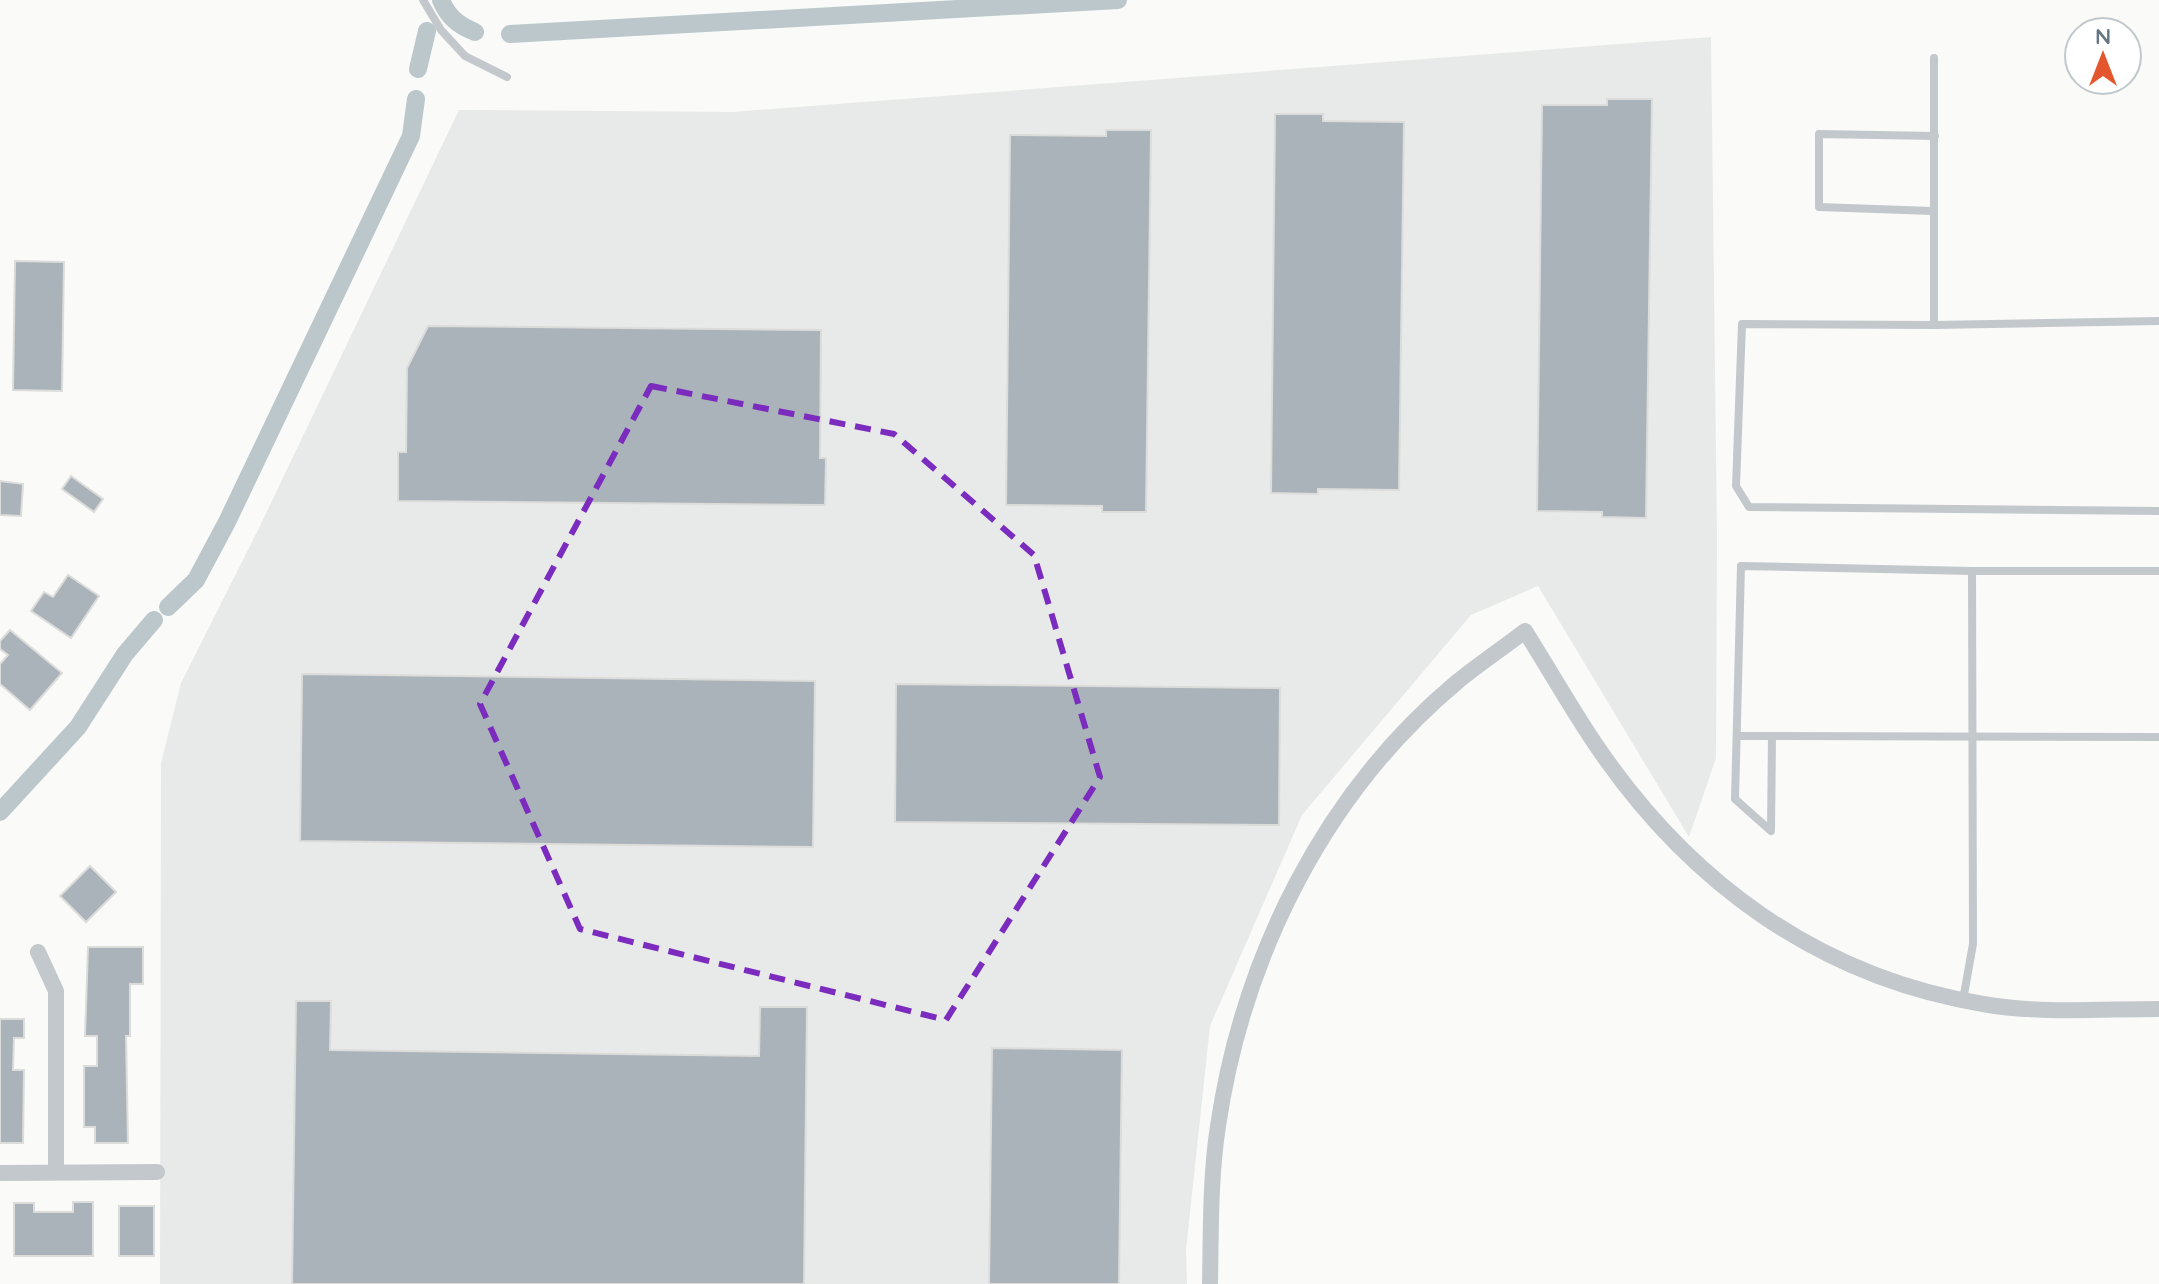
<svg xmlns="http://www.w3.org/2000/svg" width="2159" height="1284" viewBox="0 0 2159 1284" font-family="Quicksand,sans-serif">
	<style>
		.built { fill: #e8e9e9 }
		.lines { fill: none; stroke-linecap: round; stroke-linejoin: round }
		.canal { stroke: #bbc7cb; stroke-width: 18 }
		.building { fill: #aab3b9; stroke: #dcdcda; stroke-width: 2 }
		.lane { stroke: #c3c8cc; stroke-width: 8 }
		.street { stroke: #c3c8cc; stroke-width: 16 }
		.marked { fill: none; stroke: #7b2cbf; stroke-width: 6; stroke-dasharray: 16 10; stroke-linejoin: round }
	</style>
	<rect width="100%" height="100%" fill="#fafaf8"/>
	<polygon class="built" points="1711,37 1717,538 1716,758 1689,837 1538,586 1471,615 1302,815 1210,1026 1186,1250 1187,1284 160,1284 161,763 181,683 258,530 459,110 733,112"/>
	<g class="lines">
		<g class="canal">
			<path d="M 441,0 C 448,17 458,25 475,32"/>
			<polyline points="510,34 1118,0"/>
			<polyline points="418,69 427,31"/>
			<polyline points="168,607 196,580 227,522 411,136 416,99"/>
			<polyline points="0,812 78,727 125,654 154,620"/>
		</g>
	</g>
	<g class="building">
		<polygon points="1607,99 1652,99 1646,518 1602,517 1602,512 1537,511 1542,105 1607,105"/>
		<polygon points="1275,114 1323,114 1323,121 1404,122 1399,490 1318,489 1318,494 1271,493"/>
		<polygon points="1106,130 1151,130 1146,512 1102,512 1102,506 1006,505 1010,135 1106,136"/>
		<polygon points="15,261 64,262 62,391 13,390"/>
		<polygon points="428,326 821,330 820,458 826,458 825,505 398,501 398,452 406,452 407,368"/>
		<polygon points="71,476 103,499 94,512 62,489"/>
		<polygon points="0,481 23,484 21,516 0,515"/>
		<polygon points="68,575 99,596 71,638 31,611 44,592 53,597"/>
		<polygon points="10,630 62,673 30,710 0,684 0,664 8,655 0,649 0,641"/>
		<polygon points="302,674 815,681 813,847 300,841"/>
		<polygon points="896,684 1280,688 1279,825 895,822"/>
		<polygon points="90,866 116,892 86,922 60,896"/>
		<polygon points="88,947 143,947 143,984 130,984 130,1036 126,1036 128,1143 95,1143 95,1127 84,1127 84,1066 97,1066 97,1036 85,1036"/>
		<polygon points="296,1001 331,1001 330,1050 759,1056 760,1007 807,1007 804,1284 292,1284"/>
		<polygon points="0,1019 24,1019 24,1038 14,1038 13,1070 24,1070 23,1143 0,1143"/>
		<polygon points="992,1048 1122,1050 1119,1284 989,1284"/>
		<polygon points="73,1202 93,1202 93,1256 14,1256 14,1203 34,1203 34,1212 73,1212"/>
		<rect x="119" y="1206" width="35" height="50"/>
	</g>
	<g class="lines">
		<g class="lane">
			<polyline points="423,0 441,30 465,56 507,77"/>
			<polyline points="1932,211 1819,207 1819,134 1935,136"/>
			<polyline points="2159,321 1934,325 1742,324 1736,486 1749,507 2159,511"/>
			<polyline points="1934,325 1934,58"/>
			<polyline points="1972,571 1741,566 1735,799 1771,831 1772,736 2159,737"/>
			<polyline points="1737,736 1772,736"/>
			<polyline points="1963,1000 1973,944 1972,571 2159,571"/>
		</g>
		<g class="street">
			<polyline points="38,952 56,991 56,1172"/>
			<polyline points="0,1173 157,1172"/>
			<path d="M 1210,1284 C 1211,1232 1210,1178 1218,1126 C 1243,957 1324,793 1457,682 C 1479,664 1503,648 1525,631 C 1549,669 1571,708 1596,745 C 1688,881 1818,977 1983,1004 C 2040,1014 2101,1009 2159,1009"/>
		</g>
	</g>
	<path class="marked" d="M 651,386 L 894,434 L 1034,555 L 1100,777 L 946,1020 L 580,929 L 480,704 Z"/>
	<g transform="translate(2103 56)"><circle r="38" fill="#ffffff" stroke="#c1c8cd" stroke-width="2"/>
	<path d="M0-6L14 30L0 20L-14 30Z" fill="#e4572e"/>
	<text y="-12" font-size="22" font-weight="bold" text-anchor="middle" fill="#657683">N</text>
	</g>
</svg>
